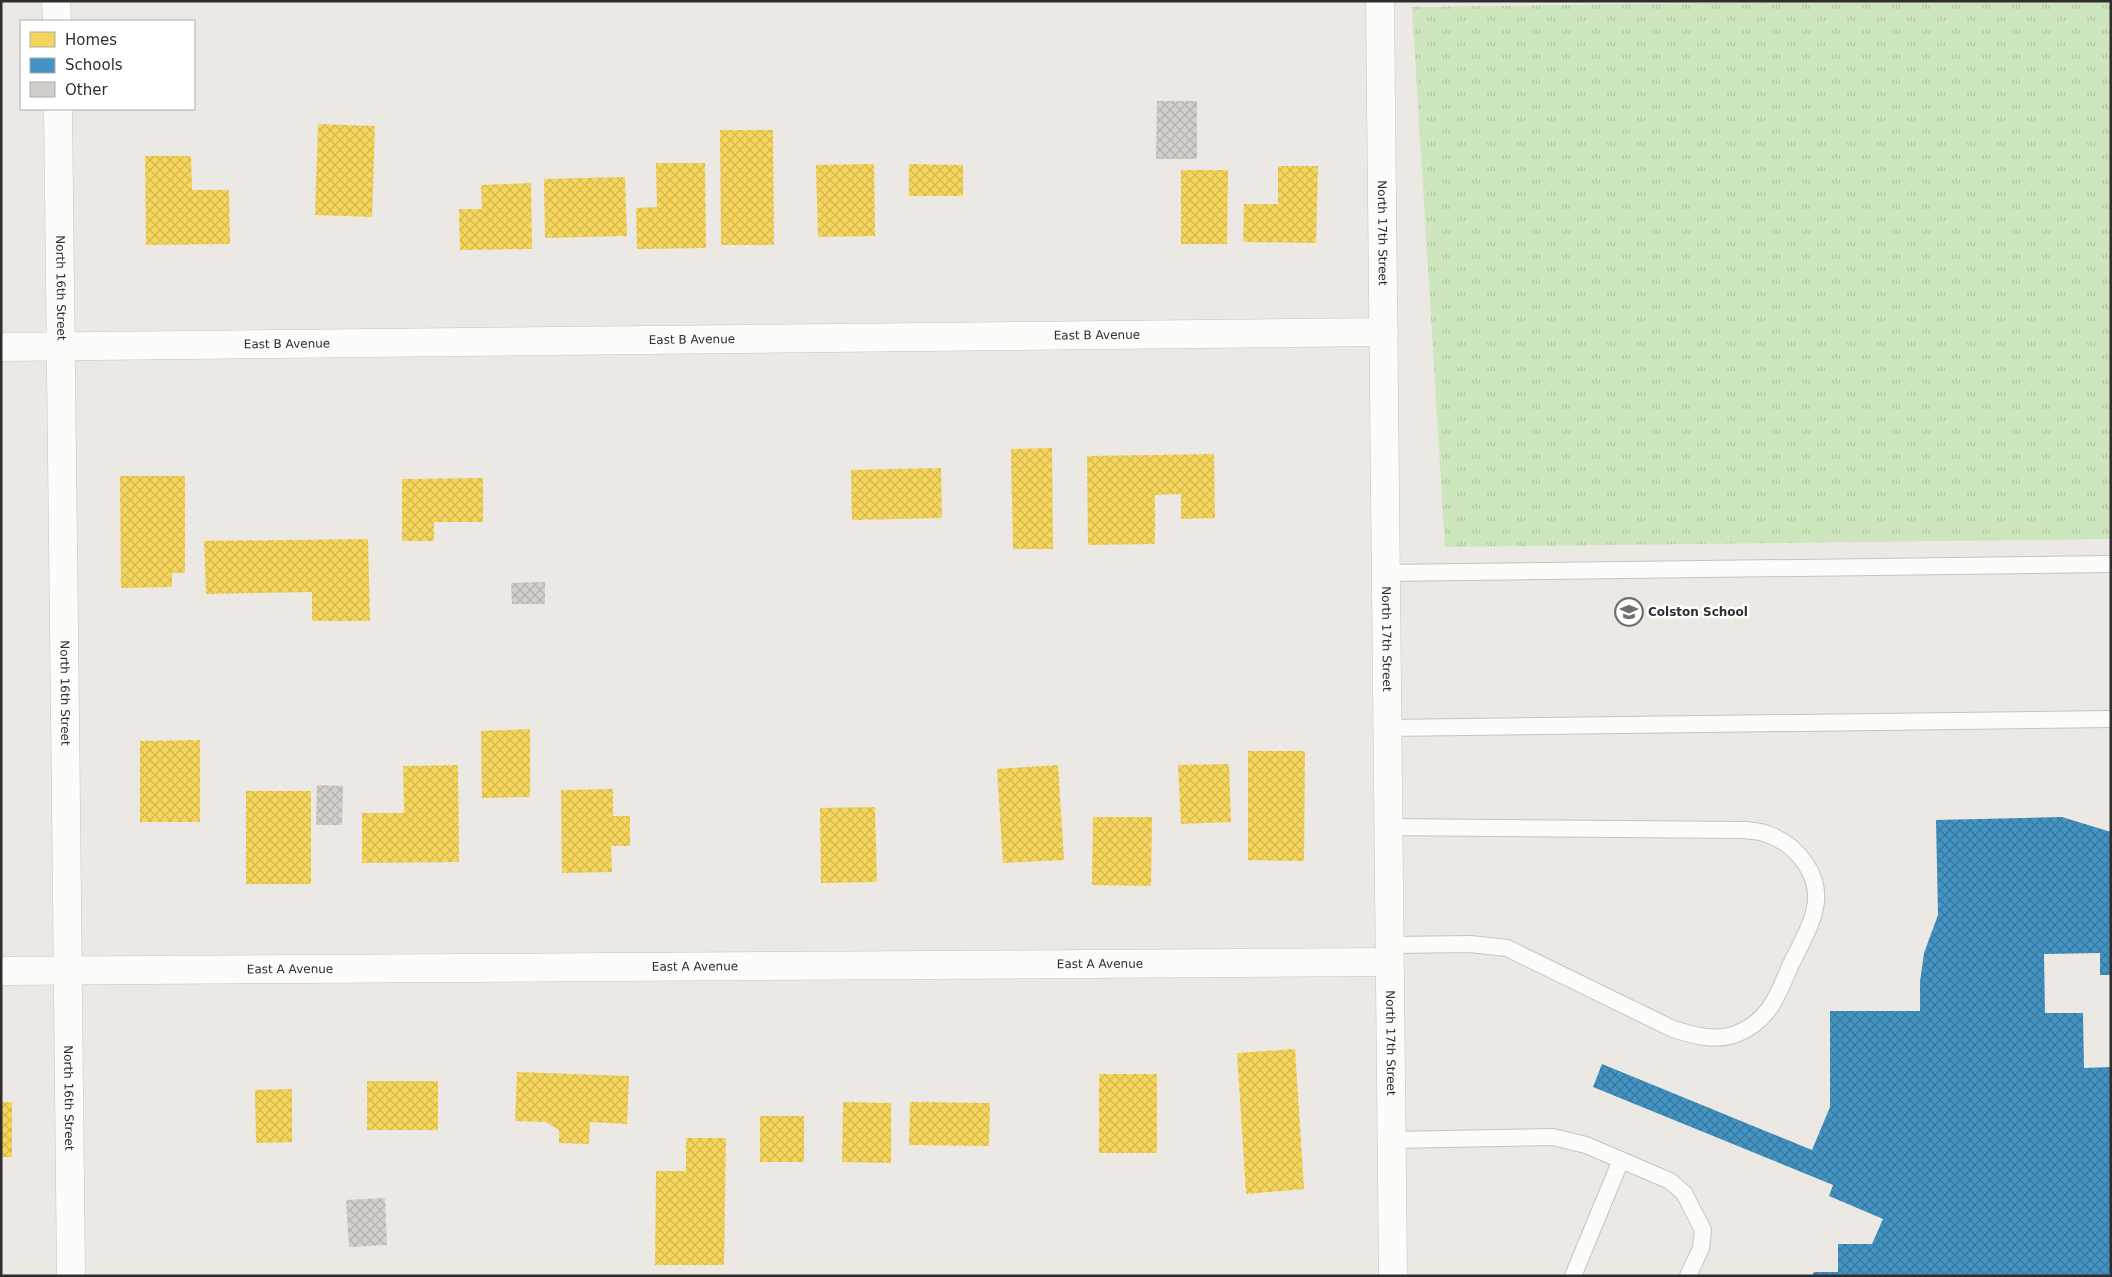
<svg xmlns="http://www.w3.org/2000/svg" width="2112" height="1277" viewBox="0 0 2112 1277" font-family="'DejaVu Sans',sans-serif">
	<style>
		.park { fill: url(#park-tufts) }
		.homes { fill: url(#homes-cross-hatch) }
		.schools { fill: url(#schools-cross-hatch) }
		.building { fill: url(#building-cross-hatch) }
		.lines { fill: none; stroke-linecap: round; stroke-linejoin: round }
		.service-casing { stroke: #c5c4c5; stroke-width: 18 }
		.minor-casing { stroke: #c5c4c5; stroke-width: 29 }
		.service { stroke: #fcfcfb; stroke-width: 16 }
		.minor { stroke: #fcfcfb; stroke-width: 28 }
		.labels { text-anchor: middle; stroke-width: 5; stroke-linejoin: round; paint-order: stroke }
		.street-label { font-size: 12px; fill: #2e2e2e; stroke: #fff }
		.poi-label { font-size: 12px; font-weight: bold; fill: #2e2e2e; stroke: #fff; text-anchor: start }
	</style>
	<defs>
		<pattern id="park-tufts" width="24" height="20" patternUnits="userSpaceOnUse" patternTransform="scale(1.25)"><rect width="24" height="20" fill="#cee6be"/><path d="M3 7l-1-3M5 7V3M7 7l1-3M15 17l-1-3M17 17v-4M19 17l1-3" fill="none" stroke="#b1c6a4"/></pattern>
		<pattern id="homes-cross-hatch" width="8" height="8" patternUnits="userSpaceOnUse" patternTransform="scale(1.25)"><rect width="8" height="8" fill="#f6d55c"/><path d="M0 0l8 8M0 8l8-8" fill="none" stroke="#d3b750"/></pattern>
		<pattern id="schools-cross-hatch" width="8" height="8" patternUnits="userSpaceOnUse" patternTransform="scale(1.25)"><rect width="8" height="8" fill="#4393c3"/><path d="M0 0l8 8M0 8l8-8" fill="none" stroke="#38789f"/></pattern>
		<pattern id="building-cross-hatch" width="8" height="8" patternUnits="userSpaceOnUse" patternTransform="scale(1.25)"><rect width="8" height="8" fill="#d1cecb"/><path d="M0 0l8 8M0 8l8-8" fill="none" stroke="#b4b1af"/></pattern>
	</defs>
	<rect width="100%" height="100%" fill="#ece8e4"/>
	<polygon class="park" points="1853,1 2111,1 2111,539 1445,547 1412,7"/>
	<g class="homes">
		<polygon points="318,124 375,126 372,217 315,215"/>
		<polygon points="720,130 773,130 774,245 721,245"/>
		<polygon points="145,156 191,156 192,190 229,190 230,244 146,245"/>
		<polygon points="656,163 705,163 706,248 637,249 636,208 657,207"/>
		<polygon points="874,164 875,236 818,237 816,165"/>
		<polygon points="909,164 963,165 963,196 909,196"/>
		<polygon points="1278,166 1318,166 1316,243 1243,242 1244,204 1278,204"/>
		<polygon points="1181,170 1228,170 1227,244 1181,244"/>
		<polygon points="625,177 627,236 545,238 544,179"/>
		<polygon points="531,183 532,249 460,250 459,209 482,209 481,185"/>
		<polygon points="1052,448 1053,549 1013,549 1011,449"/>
		<polygon points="1214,454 1215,518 1181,519 1181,494 1155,495 1155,544 1088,545 1087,456"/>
		<polygon points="941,468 942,518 852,520 851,470"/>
		<polygon points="120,476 185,476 185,573 172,573 172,587 121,588"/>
		<polygon points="483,478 483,522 434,522 434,541 402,541 402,479"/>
		<polygon points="368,539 370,621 312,621 312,592 206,594 204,541"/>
		<polygon points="530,729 530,797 482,798 481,731"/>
		<polygon points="200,740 200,822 140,822 140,741"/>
		<polygon points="1248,751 1305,751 1304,861 1248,860"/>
		<polygon points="1229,764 1231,822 1181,824 1178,765"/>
		<polygon points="458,765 459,862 362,863 362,813 404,813 403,766"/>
		<polygon points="1058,765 1064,860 1003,863 997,769"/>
		<polygon points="613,789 613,816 630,816 630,846 611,846 612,872 562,873 561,790"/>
		<rect x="246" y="791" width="65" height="93"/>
		<polygon points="875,807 877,882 821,883 820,808"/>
		<polygon points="1093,817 1152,817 1151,886 1092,885"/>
		<polygon points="1295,1049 1304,1189 1246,1194 1237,1053"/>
		<polygon points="517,1072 629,1076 627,1124 590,1122 589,1144 559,1143 559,1130 546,1122 515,1121"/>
		<rect x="1099" y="1074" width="58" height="79"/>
		<rect x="367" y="1081" width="71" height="49"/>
		<polygon points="292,1089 292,1142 256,1143 255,1090"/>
		<rect x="1" y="1102" width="11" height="55"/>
		<polygon points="843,1102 891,1103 891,1163 842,1162"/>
		<polygon points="910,1102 990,1103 989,1146 909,1145"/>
		<rect x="760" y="1116" width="44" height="46"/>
		<polygon points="686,1138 726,1138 724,1265 655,1265 656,1171 686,1171"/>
	</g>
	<polygon class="schools" points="2062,817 2111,832 2111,975 2100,975 2100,953 2044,954 2045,1013 2083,1013 2084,1068 2111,1067 2111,1276 1812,1276 1814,1272 1838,1272 1838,1244 1872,1244 1883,1219 1829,1196 1833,1185 1593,1087 1602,1064 1812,1150 1830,1107 1830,1011 1920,1011 1920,982 1924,953 1938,915 1936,820"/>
	<g class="building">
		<polygon points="1157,101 1197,101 1197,159 1156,159"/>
		<polygon points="545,582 545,604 512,604 511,583"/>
		<polygon points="317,785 343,786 342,825 316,825"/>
		<polygon points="385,1198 387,1245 349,1247 346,1200"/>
	</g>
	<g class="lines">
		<defs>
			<g id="service">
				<polyline points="1386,573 2111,564"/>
				<polyline points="1387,728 2111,719"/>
				<path d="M 1387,827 L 1745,830 C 1751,831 1758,831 1764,833 C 1797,843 1824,877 1814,912 C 1810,930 1799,947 1791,964 C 1778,994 1770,1021 1736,1034 C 1716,1042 1692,1035 1673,1029 L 1507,948 L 1470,944 L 1389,945"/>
				<polyline points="1391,1140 1553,1137 1586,1145 1670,1181 1684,1193 1703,1230 1701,1248 1688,1276"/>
				<polyline points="1573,1276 1621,1160"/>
			</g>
			<g id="minor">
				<polyline points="56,1 57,21"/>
				<path id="s1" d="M 1380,1 L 1393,1276"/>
				<path id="s2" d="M 58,109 C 65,498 65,887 71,1276"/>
				<path id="s3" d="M 1,347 L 1384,332"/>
				<path id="s4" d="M 1,971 L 1389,962"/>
			</g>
		</defs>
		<use href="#service" class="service-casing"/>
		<use href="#minor" class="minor-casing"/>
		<use href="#service" class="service"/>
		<use href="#minor" class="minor"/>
	</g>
	<defs>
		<symbol id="school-ring" viewBox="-11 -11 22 22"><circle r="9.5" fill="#fff" stroke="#706f6e" stroke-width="1.5"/><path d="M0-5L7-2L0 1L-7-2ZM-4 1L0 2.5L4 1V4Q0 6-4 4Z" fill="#706f6e"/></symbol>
	</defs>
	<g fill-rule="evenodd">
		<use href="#school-ring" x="1613" y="596" width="32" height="32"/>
	</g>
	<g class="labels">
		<g class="street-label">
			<text dy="4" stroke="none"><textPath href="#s1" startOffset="232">North 17th Street</textPath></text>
			<text dy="4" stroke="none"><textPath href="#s2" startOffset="179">North 16th Street</textPath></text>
			<text dy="4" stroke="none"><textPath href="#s3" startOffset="1096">East B Avenue</textPath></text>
			<text dy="4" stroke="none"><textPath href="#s3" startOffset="691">East B Avenue</textPath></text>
			<text dy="4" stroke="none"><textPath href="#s3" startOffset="286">East B Avenue</textPath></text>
			<text dy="4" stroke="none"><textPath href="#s1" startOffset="638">North 17th Street</textPath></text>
			<text dy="4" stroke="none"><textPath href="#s2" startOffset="584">North 16th Street</textPath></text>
			<text dy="4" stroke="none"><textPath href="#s4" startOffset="1099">East A Avenue</textPath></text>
			<text dy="4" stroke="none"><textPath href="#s4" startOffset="694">East A Avenue</textPath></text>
			<text dy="4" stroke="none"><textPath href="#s4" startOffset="289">East A Avenue</textPath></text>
			<text dy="4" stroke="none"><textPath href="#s1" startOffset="1042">North 17th Street</textPath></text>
			<text dy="4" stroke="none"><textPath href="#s2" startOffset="989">North 16th Street</textPath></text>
		</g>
		<g class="poi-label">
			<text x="1648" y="616">Colston School</text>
		</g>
	</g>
	<rect width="2112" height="1277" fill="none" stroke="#2e2e2e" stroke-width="5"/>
	<rect x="20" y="20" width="175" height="90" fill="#ffffff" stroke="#ababab"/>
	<rect x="30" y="32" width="25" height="15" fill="#f6d55c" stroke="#ababab"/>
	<text x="65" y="45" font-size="15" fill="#2e2e2e">Homes</text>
	<rect x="30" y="58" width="25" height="15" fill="#4393c3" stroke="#ababab"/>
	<text x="65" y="70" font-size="15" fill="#2e2e2e">Schools</text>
	<rect x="30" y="82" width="25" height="15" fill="#d1cecb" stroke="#ababab"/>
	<text x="65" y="95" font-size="15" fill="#2e2e2e">Other</text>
</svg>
